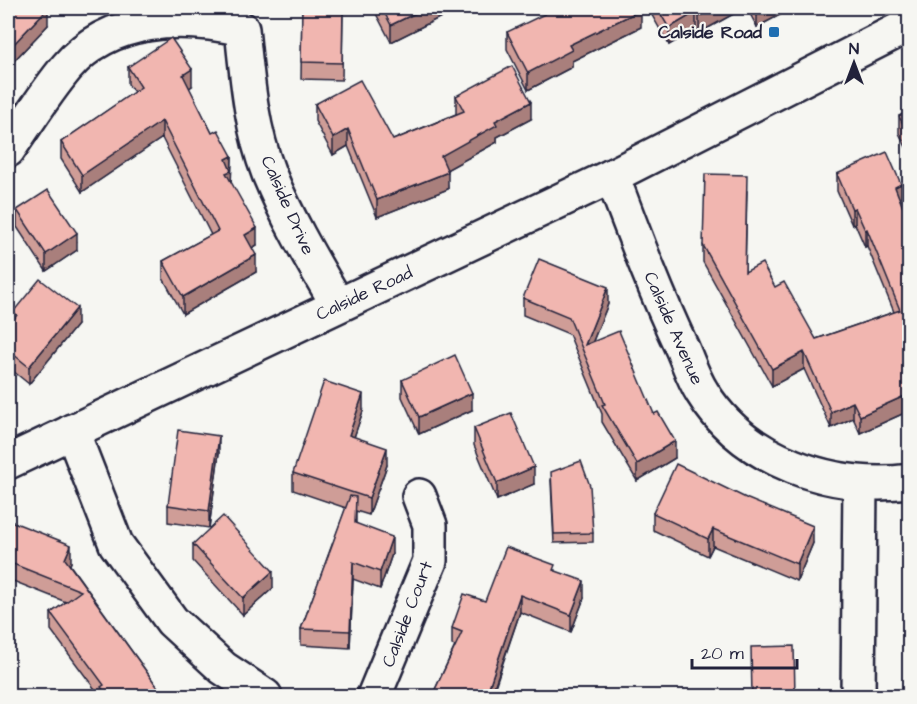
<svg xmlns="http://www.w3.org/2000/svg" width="917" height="704" viewBox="0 0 917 704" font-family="'Architects Daughter',sans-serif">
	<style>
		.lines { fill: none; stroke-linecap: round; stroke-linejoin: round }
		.minor-casing { stroke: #22223b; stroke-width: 38 }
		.minor { stroke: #f6f6f2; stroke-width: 33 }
		.wall { fill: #cf9d97; stroke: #22223b; stroke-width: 1.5 }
		.shaded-wall { fill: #a97f7b; stroke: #22223b; stroke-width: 1.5 }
		.building { fill: #f1b6b0; stroke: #22223b; stroke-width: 1.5 }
		.poi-dot { fill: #1f6fb2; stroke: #f6f6f2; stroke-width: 2 }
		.labels { text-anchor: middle; stroke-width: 4.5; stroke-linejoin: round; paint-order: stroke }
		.poi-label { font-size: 18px; font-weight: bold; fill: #22223b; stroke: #f6f6f2; text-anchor: end }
		.street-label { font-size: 18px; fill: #22223b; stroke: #f6f6f2 }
	</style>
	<rect width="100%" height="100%" fill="#f6f6f2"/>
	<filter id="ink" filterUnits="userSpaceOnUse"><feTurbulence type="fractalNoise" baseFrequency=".0167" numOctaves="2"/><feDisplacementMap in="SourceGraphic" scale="12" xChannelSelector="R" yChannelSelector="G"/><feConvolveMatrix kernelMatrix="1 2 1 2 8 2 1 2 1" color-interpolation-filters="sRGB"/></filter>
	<g filter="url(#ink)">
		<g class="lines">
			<defs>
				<g id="minor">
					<path d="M 8,150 C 27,123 45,93 67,67 C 110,16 183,15 242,29 C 247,78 251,128 269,174 C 288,220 313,262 338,305"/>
					<path d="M 612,176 C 634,234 655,291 681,346 C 688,361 693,378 702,392 C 744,461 833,491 910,481"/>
					<polyline points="72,431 116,544 172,621 223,668 265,696"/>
					<polyline points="8,462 612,176 899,30 910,20"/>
					<polyline points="374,696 430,561 430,525 419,496"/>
					<polyline points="858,696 860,483"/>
				</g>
			</defs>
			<use href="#minor" class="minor-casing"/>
			<use href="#minor" class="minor"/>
		</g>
		<g class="wall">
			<polygon points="8,8 48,25 9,66 8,65"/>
			<polygon points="302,8 343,8 342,80 301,79"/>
			<polygon points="373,8 459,8 391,42"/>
			<polygon points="649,8 737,8 737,12 699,33 696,29 669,45 649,10"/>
			<polygon points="747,8 793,8 757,27"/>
			<polygon points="641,27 572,61 572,67 528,90 507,49 507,32"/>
			<polygon points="128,67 192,86 189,88 212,133 232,156 231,183 257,245 252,248 256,272 183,314 163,278 163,261 211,235 162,138 82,192 61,159 61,142 134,92 128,84"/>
			<polygon points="456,96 531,119 497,137 497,142 446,170 448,189 377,217 348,146 333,155 315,121 315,104 393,140 456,114"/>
			<polygon points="909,111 909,153 899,133 899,116"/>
			<polygon points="837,174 901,201 900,201 909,411 860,433 853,418 831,428 804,369 772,386 703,262 703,245 747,192 745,272 775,287 816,339 894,312 867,246 865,247 855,224 852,225 837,191"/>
			<polygon points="17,210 77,250 46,271 17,227"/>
			<polygon points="523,298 608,304 593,341 654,414 675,458 637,481 602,422 602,414 569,334 523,315"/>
			<polygon points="13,312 77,325 29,384 8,367 8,327 13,320"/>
			<polygon points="402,380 472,410 419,434 402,397"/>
			<polygon points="363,411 354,437 387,465 369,515 356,511 356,523 392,554 380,589 353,579 350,648 301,645 301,629 346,508 293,490 293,473"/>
			<polygon points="474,428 534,484 497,500 474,445"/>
			<polygon points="219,453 209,528 168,522 168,505"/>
			<polygon points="551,481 593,533 593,542 554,543"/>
			<polygon points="653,513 813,543 797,581 713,546 708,556 653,530"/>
			<polygon points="8,520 71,562 70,565 164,696 100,696 51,630 51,613 66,602 8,579"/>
			<polygon points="193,544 273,588 243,615 193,561"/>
			<polygon points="555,570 584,598 571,632 520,612 493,693 432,696 455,646 452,645 452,628 485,601"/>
		</g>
		<g class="shaded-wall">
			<polygon points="48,8 48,25 9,66 9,49"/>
			<polygon points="426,8 459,8 391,42 391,25"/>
			<polygon points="715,8 737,8 737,12 699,33 699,16"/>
			<polygon points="762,8 793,8 757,27 757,10"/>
			<polygon points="641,10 641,27 572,61 572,67 528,90 528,73 569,45"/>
			<polygon points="696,12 696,29 669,45 669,28"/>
			<polygon points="192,69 192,86 183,92 183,75"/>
			<polygon points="531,102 531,119 497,137 497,142 441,173 441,156 495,121"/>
			<polygon points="162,121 162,138 82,192 82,175"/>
			<polygon points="348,129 348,146 333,155 333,138"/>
			<polygon points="232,156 231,188 226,190 226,159"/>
			<polygon points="448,172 448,189 377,217 377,200"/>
			<polygon points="901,184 901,201 895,204 895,187"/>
			<polygon points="855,208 855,224 852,225 852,209"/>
			<polygon points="257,228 257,245 245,252 245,235"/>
			<polygon points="867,229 867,246 865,247 865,230"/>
			<polygon points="77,233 77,250 46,271 46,254"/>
			<polygon points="256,255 256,272 183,314 183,297"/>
			<polygon points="608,287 608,304 586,358 585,345"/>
			<polygon points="77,308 77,325 29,384 29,367"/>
			<polygon points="804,352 804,369 772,386 772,369"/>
			<polygon points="472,393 472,410 419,434 419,417"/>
			<polygon points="363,394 363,411 349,452 349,435"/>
			<polygon points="909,394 909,411 860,433 860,416"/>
			<polygon points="853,402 853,418 831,428 831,412"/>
			<polygon points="219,436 219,453 209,528 209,511"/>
			<polygon points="675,441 675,458 637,481 637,464"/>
			<polygon points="387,448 387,465 369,515 369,498"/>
			<polygon points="534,467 534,484 497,500 497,483"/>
			<polygon points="813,526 813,543 797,581 797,564"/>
			<polygon points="713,529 713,546 708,556 708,539"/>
			<polygon points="392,537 392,554 380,589 380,572"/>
			<polygon points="71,545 71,562 65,576 65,559"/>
			<polygon points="353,562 353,579 350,648 350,631"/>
			<polygon points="273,571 273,588 243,615 243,598"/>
			<polygon points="584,581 584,598 571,632 571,615"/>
			<polygon points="520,595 520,612 491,696 488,690"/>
		</g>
		<g class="building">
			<polygon points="8,8 48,8 9,49 8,48"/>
			<polygon points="302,8 343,8 342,63 301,62"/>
			<polygon points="382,8 426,8 391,25"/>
			<polygon points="557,8 640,8 641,10 569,45 572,50 528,73 507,32"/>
			<polygon points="657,8 715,8 699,16 696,12 669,28"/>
			<polygon points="171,38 192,69 183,75 212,133 218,130 232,156 226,159 231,171 226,173 257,228 245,235 256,255 183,297 163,261 218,231 162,121 82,175 61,142 141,87 128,67"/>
			<polygon points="512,66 531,102 495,121 497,125 441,156 448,172 377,200 348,129 333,138 315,104 360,80 393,140 464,111 456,96"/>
			<polygon points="909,111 909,136 899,116"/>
			<polygon points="887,152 901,184 895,187 909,223 909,394 860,416 853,402 831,412 804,352 772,369 703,245 705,174 747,175 745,272 762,263 775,287 784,282 816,339 900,310 867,229 865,230 855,208 852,209 837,174"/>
			<polygon points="48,190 77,233 46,254 17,210"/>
			<polygon points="539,259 608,287 585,345 619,331 654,414 658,412 675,441 637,464 602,405 605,404 569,317 523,298"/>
			<polygon points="40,279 77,308 29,367 8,350 8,327 17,315 13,312"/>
			<polygon points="455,355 472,393 419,417 402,380"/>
			<polygon points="324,381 363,394 349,435 387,448 369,498 293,473"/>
			<polygon points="511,413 534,467 497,483 474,428"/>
			<polygon points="178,430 219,436 209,511 168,505"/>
			<polygon points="581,461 590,486 593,533 554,534 551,472"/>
			<polygon points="676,464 748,499 813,526 797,564 713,529 708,539 653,513"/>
			<polygon points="350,496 356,497 355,523 392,537 380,572 353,562 350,631 301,629"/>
			<polygon points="223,516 273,571 243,598 193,544"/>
			<polygon points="8,520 71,545 65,559 164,696 108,696 101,687 104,685 51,613 81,591 8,562"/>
			<polygon points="506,547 555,565 553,570 584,581 571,615 520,595 488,690 501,696 432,696 462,632 452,628 464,594 485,601"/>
			<polygon points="794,646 795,696 752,696 751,647"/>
		</g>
	</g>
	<rect class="poi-dot" x="768" y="26" width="12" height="12" rx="3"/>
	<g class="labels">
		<g class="poi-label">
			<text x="762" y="38">Calside Road</text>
		</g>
		<g class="street-label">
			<text transform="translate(288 205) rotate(66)" y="6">Calside Drive</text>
			<text transform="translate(364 293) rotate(-25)" y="6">Calside Road</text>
			<text transform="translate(674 328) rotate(66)" y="6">Calside Avenue</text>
			<text transform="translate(407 614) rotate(-69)" y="6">Calside Court</text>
		</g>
	</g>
	<rect width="917" height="704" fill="none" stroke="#f6f6f2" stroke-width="30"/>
	<rect x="15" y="15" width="887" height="674" fill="none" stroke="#22223b" stroke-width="2" filter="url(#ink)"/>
	<g transform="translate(854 63)" stroke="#f6f6f2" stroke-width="4.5" paint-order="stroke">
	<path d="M0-4.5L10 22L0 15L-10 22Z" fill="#22223b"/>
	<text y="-9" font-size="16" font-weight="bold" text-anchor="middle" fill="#22223b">N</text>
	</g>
	<path d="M692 659v9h105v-9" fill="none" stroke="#22223b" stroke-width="3"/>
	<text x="701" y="659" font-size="18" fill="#22223b" stroke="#f6f6f2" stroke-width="4.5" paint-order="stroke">20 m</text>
</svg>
